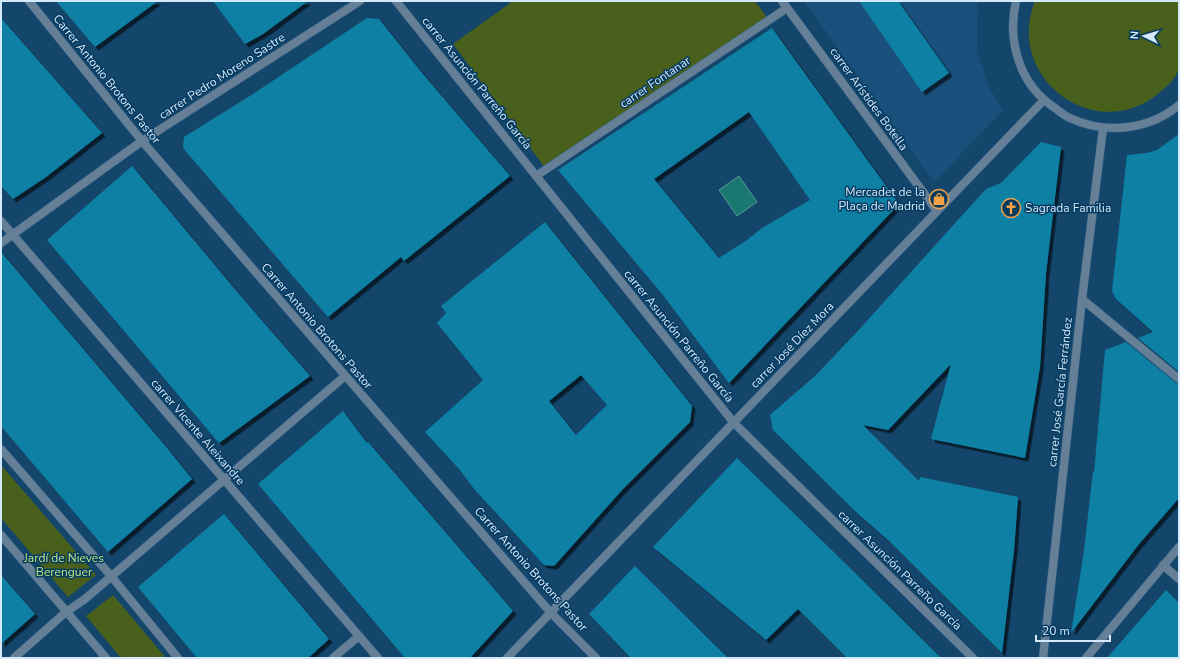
<svg xmlns="http://www.w3.org/2000/svg" width="1180" height="659" viewBox="0 0 1180 659" font-family="'Nunito Sans',sans-serif">
	<style>
		.built { fill: #19517c }
		.green { fill: #49601c }
		.water { fill: #1b7870; stroke: #539a9a }
		.building { fill: #0f80a3; fill-rule: evenodd; filter: url(#shadow) }
		.lines { fill: none; stroke-linecap: round; stroke-linejoin: round }
		.pedestrian-casing { stroke: #376386; stroke-width: 9 }
		.minor-casing { stroke: #376386; stroke-width: 9 }
		.pedestrian { stroke: #657f96; stroke-width: 8 }
		.minor { stroke: #657f96; stroke-width: 8 }
		.labels { text-anchor: middle; stroke-width: 3; stroke-linejoin: round; paint-order: stroke }
		.street-label { font-size: 12px; fill: #d5e9fc; stroke: #063b60 }
		.poi-label { font-size: 12px; fill: #d5e9fc; stroke: #063b60; text-anchor: end }
		.park-label { font-size: 12px; fill: #bee581; stroke: #063b60 }
	</style>
	<defs>
		<filter id="shadow"><feDropShadow dx="3.5" dy="3.5" stdDeviation="0" flood-color="#0009"/></filter>
	</defs>
	<rect width="100%" height="100%" fill="#14466c"/>
	<polygon class="built" points="804,1 978,1 977,50 988,86 1003,110 934,182"/>
	<g class="green">
		<polygon points="513,1 755,1 769,20 546,169 453,44"/>
		<path d="M 1035,1 L 1179,1 C 1179,18 1179,35 1179,53 C 1179,58 1180,66 1178,71 C 1174,80 1167,87 1159,93 C 1096,146 1004,78 1035,1 Z"/>
		<polygon points="1,465 96,575 68,597 1,518"/>
		<polygon points="113,595 166,658 121,658 86,616"/>
	</g>
	<polygon class="water" points="739,176 757,202 737,216 719,190"/>
	<g class="building">
		<polygon points="56,1 158,1 95,47"/>
		<polygon points="213,1 308,1 263,34 245,44"/>
		<polygon points="859,1 898,1 949,73 922,92"/>
		<polygon points="1,18 102,133 46,177 13,199 1,186"/>
		<polygon points="367,18 379,19 422,73 510,176 404,261 401,257 328,317 183,148 184,137 253,94"/>
		<path d="M 772,28 L 899,204 L 729,383 L 663,295 L 558,170 ZM 749,112 L 810,200 L 762,228 L 747,240 L 719,258 L 654,179 Z"/>
		<polygon points="1179,134 1179,372 1138,338 1153,332 1116,299 1112,291 1127,155 1147,153 1157,150"/>
		<polygon points="1041,142 1061,147 1046,273 1040,367 1025,458 931,439 951,364 888,430 863,425 919,481 920,477 1018,497 1014,550 1002,653 888,540 856,512 773,430 770,415 815,376 856,333 986,189 1001,183"/>
		<polygon points="132,166 238,293 310,376 219,443 47,240"/>
		<path d="M 545,222 L 692,406 L 690,422 L 623,489 L 554,566 L 544,565 L 475,490 L 459,469 L 425,432 L 483,380 L 437,323 L 446,313 L 441,306 ZM 581,375 L 607,405 L 576,435 L 549,401 Z"/>
		<polygon points="1,252 167,448 192,479 108,552 1,426"/>
		<polygon points="1126,342 1176,383 1179,384 1179,498 1139,544 1071,633 1084,551 1093,471 1094,473 1105,350"/>
		<polygon points="343,411 367,443 368,442 513,611 470,658 405,658 258,484"/>
		<polygon points="737,458 844,562 941,658 847,658 798,609 766,640 653,547"/>
		<polygon points="224,514 329,639 308,658 197,658 138,587"/>
		<polygon points="635,566 728,658 631,658 589,614"/>
		<polygon points="1,575 35,614 1,644"/>
		<polygon points="1166,590 1179,603 1179,658 1107,658"/>
	</g>
	<g class="lines">
		<defs>
			<polyline id="pedestrian" points="536,176 787,8"/>
			<g id="minor">
				<polyline points="29,1 142,141 551,613 596,658"/>
				<polyline points="396,1 734,423 973,658"/>
				<polyline points="782,1 937,211"/>
				<path d="M 1016,1 C 1011,23 1012,45 1021,67 C 1028,84 1040,98 1055,108 C 1060,112 1065,116 1070,118 C 1106,135 1149,130 1179,105"/>
				<polyline points="1,221 378,658"/>
				<polyline points="1,243 142,141 360,1"/>
				<polyline points="1082,299 1179,379"/>
				<polyline points="1,449 111,576 178,658"/>
				<polyline points="1,535 106,658"/>
				<polyline points="1163,565 1179,579"/>
				<polyline points="14,658 66,612 85,599 345,376"/>
				<polyline points="333,658 359,636"/>
				<polyline points="507,658 1044,100"/>
				<polyline points="1043,658 1082,299 1103,128"/>
				<polyline points="1086,658 1179,547"/>
			</g>
		</defs>
		<use href="#pedestrian" class="pedestrian-casing"/>
		<use href="#minor" class="minor-casing"/>
		<use href="#pedestrian" class="pedestrian"/>
		<use href="#minor" class="minor"/>
	</g>
	<defs>
		<symbol id="shop-ring" viewBox="-11 -11 22 22"><circle r="9.5" fill="#063b60" stroke="#f5a345" stroke-width="1.5"/><path d="M-5-2.5h2.3a2.7 3.5 0 0 1 5.4 0H5L5.5 6h-11ZM-1.5-2.5h3a1.5 2.3 0 0 0-3 0Z" fill="#f5a345"/></symbol>
		<symbol id="church-ring" viewBox="-11 -11 22 22"><circle r="9.5" fill="#063b60" stroke="#f5a345" stroke-width="1.5"/><path d="M-1.2-6h2.4v3.5h3.3v2.4h-3.3V6h-2.4V-.1h-3.3v-2.4h3.3Z" fill="#f5a345"/></symbol>
	</defs>
	<g fill-rule="evenodd">
		<use href="#shop-ring" x="928" y="188" width="22" height="22"/>
		<use href="#church-ring" x="1000" y="197" width="22" height="22"/>
	</g>
	<g class="labels">
		<g class="street-label">
			<text transform="translate(222 76) rotate(-33)" y="4">carrer Pedro Moreno Sastre</text>
			<text transform="translate(107 79) rotate(51)" y="4">Carrer Antonio Brotons Pastor</text>
			<text transform="translate(655 82) rotate(-34)" y="4">carrer Fontanar</text>
			<text transform="translate(477 83) rotate(51)" y="4">carrer Asunción Parreño García</text>
			<text transform="translate(869 99) rotate(54)" y="4">carrer Arístides Botella</text>
			<text transform="translate(317 326) rotate(49)" y="4">Carrer Antonio Brotons Pastor</text>
			<text transform="translate(679 336) rotate(51)" y="4">carrer Asunción Parreño García</text>
			<text transform="translate(792 345) rotate(-46)" y="4">carrer José Díez Mora</text>
			<text transform="translate(1060 392) rotate(-84)" y="4">carrer José García Ferrández</text>
			<text transform="translate(198 432) rotate(49)" y="4">carrer Vicente Aleixandre</text>
			<text transform="translate(531 569) rotate(48)" y="4">Carrer Antonio Brotons Pastor</text>
			<text transform="translate(900 570) rotate(44)" y="4">carrer Asunción Parreño García</text>
		</g>
		<g class="poi-label">
			<text x="925" y="196">Mercadet de la<tspan x="925" dy="14">Plaça de Madrid</tspan></text>
			<text x="1025" y="212" text-anchor="start">Sagrada Familia</text>
		</g>
		<g class="park-label">
			<text x="64" y="562">Jardí de Nieves<tspan x="64" dy="14">Berenguer</tspan></text>
		</g>
	</g>
	<rect width="1180" height="659" fill="none" stroke="#d5e9fc" stroke-width="4"/>
	<g transform="translate(1144 36) rotate(275)" stroke="#063b60" stroke-width="3" paint-order="stroke">
	<path d="M0-3L7 15L0 10L-7 15Z" fill="#d5e9fc"/>
	<text y="-6" font-size="11" font-weight="bold" text-anchor="middle" fill="#d5e9fc">N</text>
	</g>
	<path d="M1036 635v6h74v-6" fill="none" stroke="#d5e9fc" stroke-width="2"/>
	<text x="1042" y="635" font-size="12" fill="#d5e9fc" stroke="#063b60" stroke-width="3" paint-order="stroke">20 m</text>
</svg>
